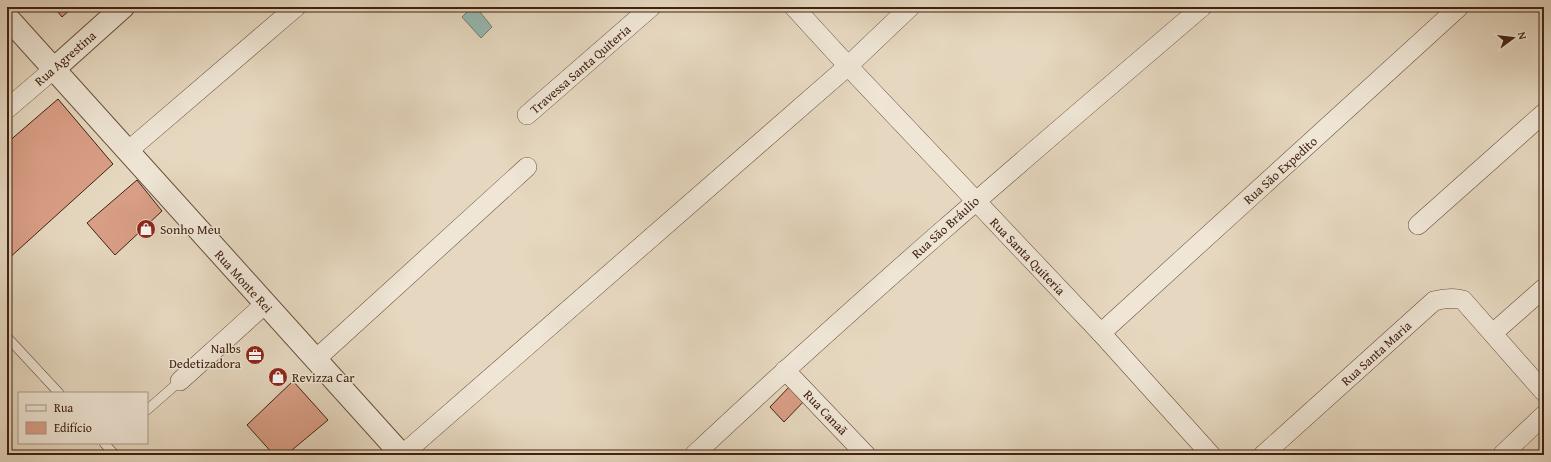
<svg xmlns="http://www.w3.org/2000/svg" width="1551" height="462" viewBox="0 0 1551 462" font-family="'Gentium Book Plus',serif">
	<style>
		.water { fill: #96b9b3; stroke: #747c72 }
		.building { fill: #da9f87; stroke: #412110 }
		.lines { fill: none; stroke-linecap: round; stroke-linejoin: round }
		.service-casing { stroke: #6a4f3c; stroke-width: 10 }
		.minor-casing { stroke: #6a4f3c; stroke-width: 20 }
		.tertiary-casing { stroke: #6a4f3c; stroke-width: 24 }
		.service { stroke: #efe6d6; stroke-width: 9 }
		.minor { stroke: #efe6d6; stroke-width: 19 }
		.tertiary { stroke: #efe6d6; stroke-width: 22 }
		.labels { text-anchor: middle; stroke-width: 3; stroke-linejoin: round; paint-order: stroke }
		.street-label { font-size: 13px; fill: #412110; stroke: #efe6d6 }
		.poi-label { font-size: 13px; fill: #412110; stroke: #efe6d6; text-anchor: start }
	</style>
	<rect width="100%" height="100%" fill="#e6d8c0"/>
	<filter id="stains"><feTurbulence type="fractalNoise" baseFrequency=".005" numOctaves="4"/><feColorMatrix values="0 0 0 0 .2 0 0 0 0 .09 0 0 0 0 .02 0 0 0 .5 -.17"/></filter>
	<radialGradient id="worn" r=".72"><stop offset=".6" stop-color="#630" stop-opacity="0"/><stop offset="1" stop-color="#630" stop-opacity=".3"/></radialGradient>
	<polygon class="water" points="472,7 476,7 492,27 481,38 462,17"/>
	<g class="building">
		<polygon points="54,7 73,7 62,17"/>
		<polygon points="58,99 113,164 7,260 7,143"/>
		<polygon points="137,180 162,211 115,255 87,223"/>
		<polygon points="293,381 328,420 286,455 274,455 247,425"/>
		<polygon points="791,385 805,400 784,422 770,407"/>
	</g>
	<g class="lines">
		<defs>
			<g id="service">
				<polyline points="7,337 59,393"/>
				<polyline points="147,410 180,381"/>
				<polyline points="104,443 115,455"/>
			</g>
			<g id="minor">
				<polyline points="794,7 848,66 1101,333 1211,455"/>
				<polyline points="7,109 55,68"/>
				<polyline points="527,115 651,7"/>
				<polyline points="128,151 296,7"/>
				<polyline points="1418,225 1544,113"/>
				<polyline points="1101,333 1459,7"/>
				<polyline points="1493,333 1544,288"/>
				<polyline points="316,359 527,167"/>
				<polyline points="785,370 866,455"/>
				<polyline points="180,381 265,304"/>
				<polyline points="402,455 848,66 910,7"/>
				<path d="M 694,455 C 859,300 1030,154 1202,7"/>
				<path d="M 1263,455 L 1434,301 C 1445,298 1453,297 1463,300 L 1544,392"/>
				<polyline points="1502,455 1544,415"/>
			</g>
			<g id="tertiary">
				<polyline points="7,17 402,455"/>
				<polyline points="55,68 123,7"/>
			</g>
		</defs>
		<use href="#service" class="service-casing"/>
		<use href="#minor" class="minor-casing"/>
		<use href="#tertiary" class="tertiary-casing"/>
		<use href="#service" class="service"/>
		<use href="#minor" class="minor"/>
		<use href="#tertiary" class="tertiary"/>
	</g>
	<defs>
		<symbol id="shop-disc" viewBox="-11 -11 22 22"><circle r="9.5" fill="#8f2418" stroke="#efe6d6"/><path d="M-5-2.5h2.3a2.7 3.5 0 0 1 5.4 0H5L5.5 6h-11ZM-1.5-2.5h3a1.5 2.3 0 0 0-3 0Z" fill="#fff"/></symbol>
		<symbol id="office-disc" viewBox="-11 -11 22 22"><circle r="9.5" fill="#8f2418" stroke="#efe6d6"/><path d="M-6-3h4V-5.5h4V-3h4V5H-6ZM-1-4.5V-3h2v-1.5ZM-6 0V1H6V0Z" fill="#fff"/></symbol>
	</defs>
	<g fill-rule="evenodd">
		<use href="#shop-disc" x="135" y="218" width="22" height="22"/>
		<use href="#office-disc" x="244" y="344" width="22" height="22"/>
		<use href="#shop-disc" x="267" y="366" width="22" height="22"/>
	</g>
	<g class="labels">
		<g class="street-label">
			<text transform="translate(65 58) rotate(-41)" y="5">Rua Agrestina</text>
			<text transform="translate(580 69) rotate(-41)" y="5">Travessa Santa Quiteria</text>
			<text transform="translate(1280 170) rotate(-42)" y="5">Rua São Expedito</text>
			<text transform="translate(945 227) rotate(-42)" y="5">Rua São Bráulio</text>
			<text transform="translate(1028 256) rotate(46)" y="5">Rua Santa Quiteria</text>
			<text transform="translate(244 281) rotate(48)" y="5">Rua Monte Rei</text>
			<text transform="translate(1376 353) rotate(-42)" y="5">Rua Santa Maria</text>
			<text transform="translate(826 412) rotate(46)" y="5">Rua Canaã</text>
		</g>
		<g class="poi-label">
			<text x="160" y="234">Sonho Meu</text>
			<text x="241" y="353" text-anchor="end">Nalbs<tspan x="241" dy="15">Dedetizadora</tspan></text>
			<text x="292" y="382">Revizza Car</text>
		</g>
	</g>
	<rect width="1551" height="462" fill="none" stroke="#e6d8c0" stroke-width="24"/>
	<rect x="8" y="8" width="1535" height="446" fill="none" stroke="#412110" stroke-width="2"/>
	<rect x="12" y="12" width="1527" height="438" fill="none" stroke="#412110"/>
	<rect x="18" y="392" width="130" height="52" fill="#efe6d6" stroke="#a99787"/>
	<rect x="26" y="405" width="20" height="6" fill="#efe6d6" stroke="#a99787"/>
	<text x="54" y="412" font-size="12" fill="#412110">Rua</text>
	<rect x="26" y="422" width="20" height="12" fill="#da9f87" stroke="#a99787"/>
	<text x="54" y="432" font-size="12" fill="#412110">Edifício</text>
	<g transform="translate(1513 38) rotate(75)" stroke="#efe6d6" stroke-width="3" paint-order="stroke">
	<path d="M0-3L7 15L0 10L-7 15Z" fill="#412110"/>
	<text y="-6" font-size="11" font-weight="bold" text-anchor="middle" fill="#412110">N</text>
	</g>
	<rect width="100%" height="100%" filter="url(#stains)"/>
	<rect width="100%" height="100%" fill="url(#worn)"/>
</svg>
